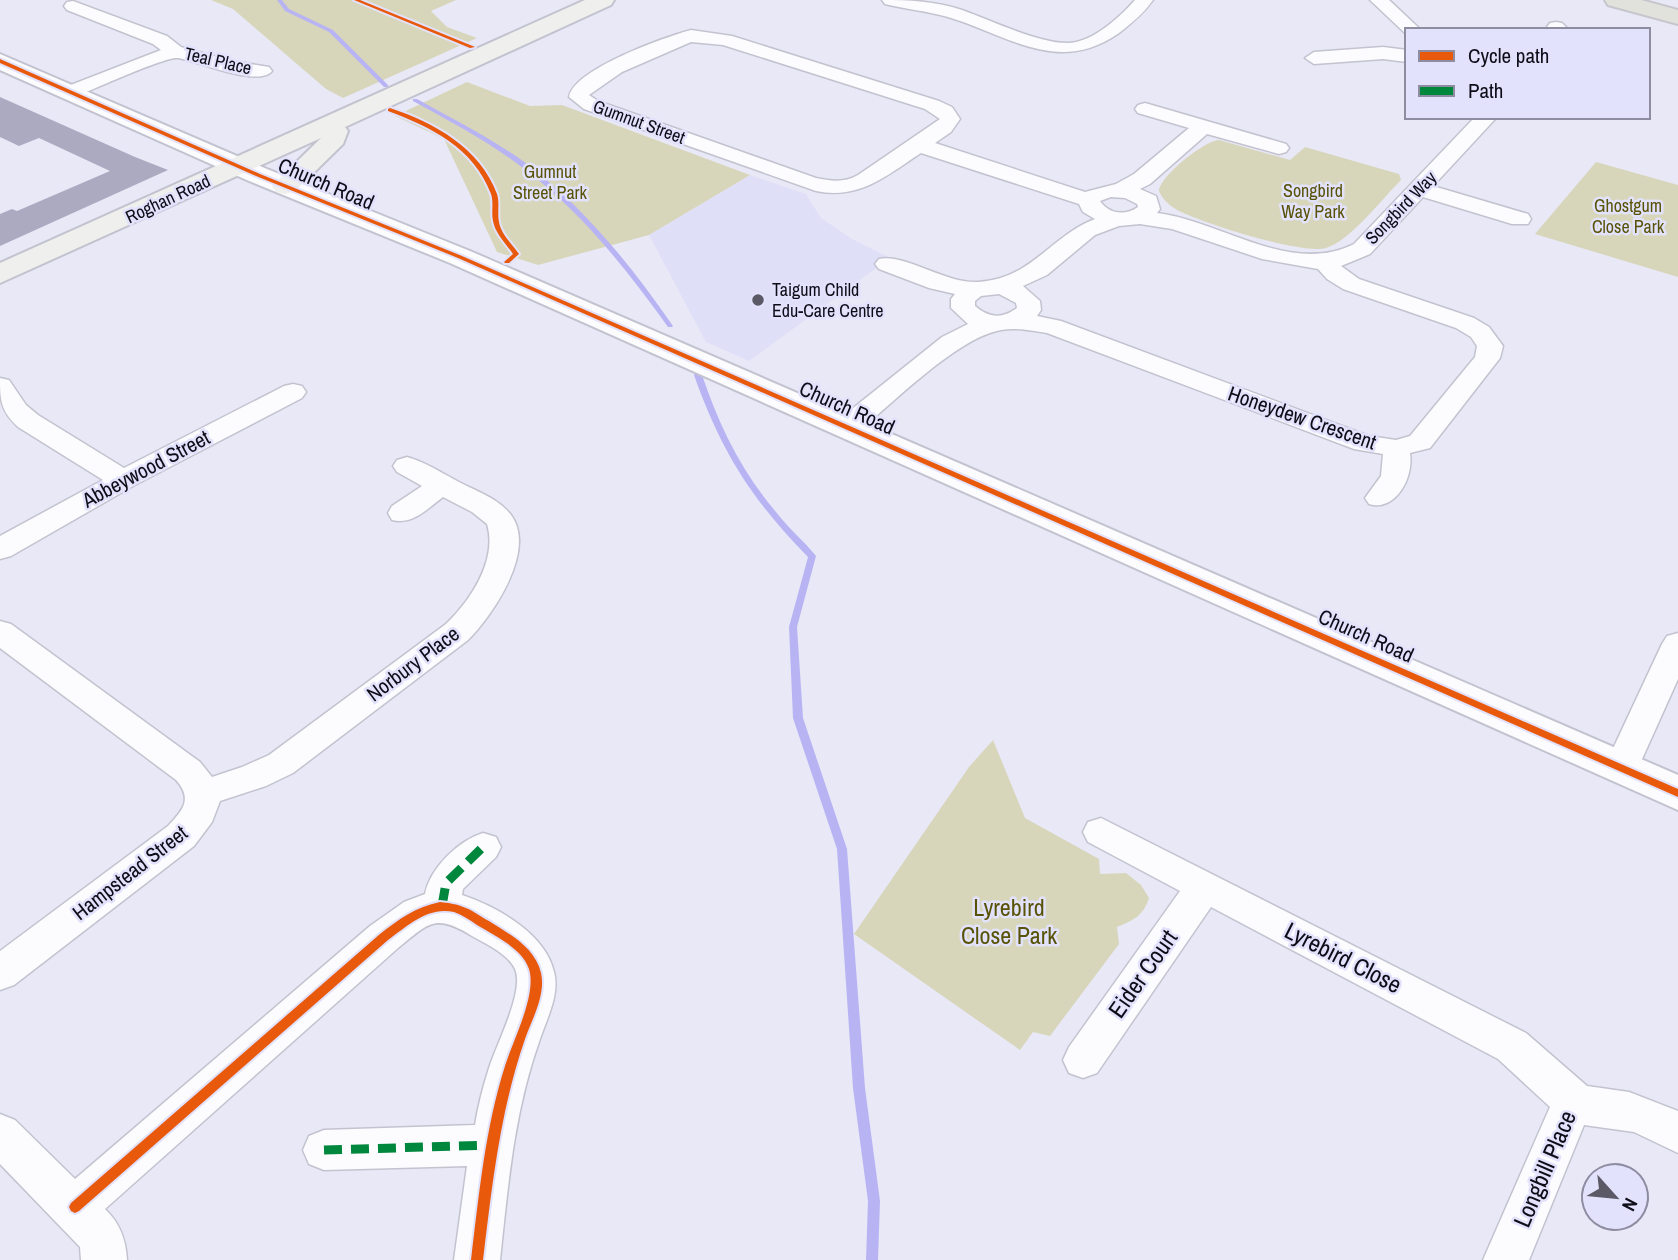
<svg xmlns="http://www.w3.org/2000/svg" width="1678" height="1260" viewBox="0 0 1678 1260" font-family="'Archivo Narrow',sans-serif">
	<style>
		.built { fill: #e0dff8 }
		.green { fill: #d8d6ba }
		.lines { fill: none; stroke-linecap: round; stroke-linejoin: round }
		.stream { fill: #b8b4f3; fill-rule: evenodd }
		.building { fill: #acaac1 }
		.minor-casing { stroke: #c3c3d0; stroke-width: 3 }
		.tertiary-casing { stroke: #c3c3d0; stroke-width: 4 }
		.secondary-casing { stroke: #c3c3d0; stroke-width: 4 }
		.primary-casing { stroke: #c7c6cd; stroke-width: 4 }
		.minor { fill: #fcfcfe; fill-rule: evenodd }
		.tertiary { fill: #fcfcfe; fill-rule: evenodd }
		.secondary { fill: #efefed; fill-rule: evenodd }
		.primary { fill: #e2e2dc; fill-rule: evenodd }
		.quiet { stroke: #00873e; stroke-width: 9; stroke-dasharray: 18 9; stroke-linecap: butt }
		.cycleway-casing { stroke: #e2e2fd; stroke-width: 4 }
		.cycleway { fill: #e8590c; fill-rule: evenodd }
		.poi-dot { fill: #5a5965; stroke: #e2e2fd; stroke-width: 2.5 }
		.labels { text-anchor: middle; stroke-width: 5; stroke-linejoin: round; paint-order: stroke }
		.far-street-label { font-size: 18px; fill: #0d0c17; stroke: #e2e2fd }
		.far-park-label { font-size: 18px; fill: #585306; stroke: #e2e2fd }
		.far-poi-label { font-size: 18px; fill: #0d0c17; stroke: #e2e2fd; text-anchor: start }
		.street-label { font-size: 21px; fill: #0d0c17; stroke: #e2e2fd }
		.near-park-label { font-size: 24px; fill: #585306; stroke: #e2e2fd }
		.near-street-label { font-size: 24px; fill: #0d0c17; stroke: #e2e2fd }
	</style>
	<rect width="100%" height="100%" fill="#e8e8f7"/>
	<polygon class="built" points="750,175 806,194 821,218 852,239 890,258 749,361 706,342 649,235"/>
	<g class="green">
		<polygon points="211,0 456,0 431,11 447,27 477,38 343,98 326,89 233,9"/>
		<polygon points="467,82 530,106 562,105 750,175 649,235 538,265 497,252 444,139 395,116"/>
		<path d="M 1219,140 L 1290,160 L 1305,147 L 1399,174 L 1401,180 C 1383,198 1350,241 1326,248 C 1302,255 1202,223 1177,210 C 1169,205 1163,200 1159,191 C 1160,176 1204,141 1219,140 Z"/>
		<polygon points="1596,162 1678,185 1678,277 1535,234"/>
		<path d="M 993,740 L 1025,818 L 1099,859 L 1100,874 L 1126,873 L 1141,885 L 1149,898 C 1143,916 1134,920 1117,927 L 1119,944 L 1050,1036 L 1033,1032 L 1020,1050 L 854,934 L 969,767 Z"/>
	</g>
	<g class="lines">
		<g class="stream">
			<polygon points="277,0 282,0 289,9 333,30 388,85 388,87 384,87 329,32 285,11"/>
			<path d="M 413,99 L 417,99 C 453,119 489,137 523,161 C 583,206 631,265 673,326 L 672,327 L 668,327 C 625,267 579,209 519,165 C 486,140 449,121 413,101 Z"/>
			<path d="M 695,373 L 701,373 L 702,375 C 719,425 741,471 776,512 C 788,528 804,541 816,556 L 797,627 L 803,718 L 847,849 L 865,1088 L 880,1201 L 878,1260 L 866,1260 L 868,1201 L 853,1088 L 837,849 L 793,718 L 789,627 L 808,557 C 751,499 721,451 694,375 Z"/>
		</g>
	</g>
	<polygon class="building" points="0,97 135,157 168,170 0,246 0,214 12,209 17,211 110,171 39,138 19,146 0,137"/>
	<g class="lines">
		<defs>
			<g id="minor">
				<path d="M 882,0 C 909,0 936,1 962,10 C 990,20 1040,44 1069,43 C 1093,42 1120,17 1135,0 L 1153,0 C 1143,14 1132,23 1119,33 C 1058,76 1008,35 948,17 C 927,11 905,9 885,4 Z"/>
				<polygon points="1370,0 1389,0 1421,30 1407,30 1406,34"/>
				<path d="M 73,1 L 167,36 L 181,47 L 232,61 L 269,67 L 272,71 C 259,88 197,61 178,58 C 166,56 94,89 77,96 L 63,96 L 60,92 L 63,88 L 161,50 L 153,44 L 67,10 L 64,6 L 67,2 Z"/>
				<polygon points="1556,22 1562,23 1569,30 1549,30 1547,27 1550,23"/>
				<path d="M 691,30 L 732,36 L 939,101 L 952,107 L 960,119 L 951,132 L 935,143 L 1085,192 L 1116,184 L 1134,174 L 1189,128 L 1138,113 L 1135,109 L 1138,105 L 1145,103 L 1286,144 L 1289,148 L 1286,152 L 1279,154 L 1207,134 L 1150,184 L 1140,189 L 1156,196 L 1160,209 L 1157,213 C 1221,221 1291,276 1354,244 L 1475,117 L 1497,117 L 1433,186 L 1528,214 L 1531,219 L 1528,224 L 1512,224 L 1423,197 L 1370,254 L 1341,266 L 1359,279 L 1474,318 L 1489,327 L 1503,346 L 1500,358 L 1430,448 L 1410,453 C 1414,477 1396,512 1369,504 L 1365,498 L 1381,476 L 1383,454 L 1354,449 L 1047,333 C 1028,330 1010,326 993,332 C 952,344 891,404 857,433 L 847,435 L 837,433 L 833,427 L 837,421 L 942,337 L 968,324 L 951,308 L 951,299 L 955,294 L 929,288 L 879,269 L 875,264 L 879,259 C 904,253 946,284 978,282 C 1032,279 1050,236 1095,219 L 1083,212 L 1079,204 L 921,153 C 887,175 860,200 816,191 L 584,109 L 569,97 C 574,69 665,37 691,30 ZM 691,42 L 723,45 L 925,109 L 940,119 L 858,175 C 844,183 831,181 816,178 L 598,101 L 589,95 L 622,72 ZM 1111,197 L 1125,198 L 1137,204 L 1138,207 C 1125,216 1109,214 1100,201 ZM 1140,224 L 1172,229 L 1262,259 L 1318,269 L 1327,279 L 1343,289 L 1456,328 L 1471,337 L 1477,346 L 1475,357 L 1410,436 L 1396,440 L 1369,436 L 1061,321 L 1037,316 L 1041,310 L 1040,301 L 1023,286 L 1047,275 L 1095,235 L 1119,226 ZM 999,294 L 1016,303 L 1017,308 C 1002,319 989,318 975,306 L 975,301 L 981,296 Z"/>
				<polygon points="1383,47 1407,50 1407,62 1383,59 1314,64 1305,58 1314,52"/>
				<path d="M 0,378 L 9,380 L 26,405 L 38,415 L 124,468 L 284,386 L 293,384 L 302,386 L 306,392 L 302,398 L 133,486 L 11,556 L 0,559 L 0,536 L 103,480 L 18,427 C 1,411 0,401 0,378 Z"/>
				<path d="M 407,457 C 426,462 443,474 461,483 C 478,492 499,499 511,515 C 537,550 493,615 468,640 L 293,773 L 266,786 L 220,801 L 212,822 L 194,846 L 14,985 L 0,990 L 0,951 L 168,826 C 183,810 193,799 176,780 L 0,648 L 0,621 L 11,624 L 200,762 L 212,777 L 242,767 L 269,755 L 446,624 C 470,601 498,560 487,524 L 472,512 L 443,497 C 427,509 413,525 392,520 L 388,513 L 392,506 L 422,486 L 397,472 L 393,466 L 397,460 Z"/>
				<polygon points="1678,633 1678,679 1638,768 1633,777 1621,781 1609,777 1604,768 1662,644 1667,636"/>
				<polygon points="1101,818 1526,1033 1587,1086 1629,1092 1678,1111 1678,1153 1634,1132 1584,1125 1529,1260 1483,1260 1550,1107 1498,1059 1211,907 1097,1073 1083,1078 1069,1073 1063,1060 1069,1047 1180,891 1088,842 1083,832 1088,822"/>
				<path d="M 483,833 L 496,837 L 501,847 L 496,857 L 463,889 L 462,895 C 497,907 545,933 554,972 C 560,994 547,1018 540,1039 C 514,1111 508,1185 500,1260 L 454,1260 L 467,1166 L 324,1170 L 309,1164 L 303,1150 L 309,1136 L 324,1130 L 475,1125 C 478,1106 483,1087 489,1068 C 496,1045 525,991 515,969 C 508,954 486,944 472,936 C 435,913 429,923 398,948 L 105,1209 C 120,1223 126,1240 127,1260 L 81,1260 L 80,1247 L 0,1164 L 0,1114 L 15,1120 L 75,1179 L 370,926 L 404,902 L 425,894 C 430,868 458,841 483,833 Z"/>
			</g>
			<polygon id="tertiary" points="0,54 267,169 470,251 1678,775 1678,810 450,263 249,181 0,70"/>
			<polygon id="secondary" points="585,0 614,0 611,5 345,127 348,131 343,144 294,192 285,194 276,192 272,186 321,138 0,283 0,263"/>
			<polygon id="primary" points="1605,0 1641,0 1678,10 1678,24 1608,5"/>
		</defs>
		<use href="#minor" class="minor-casing"/>
		<use href="#tertiary" class="tertiary-casing"/>
		<use href="#secondary" class="secondary-casing"/>
		<use href="#primary" class="primary-casing"/>
		<use href="#minor" class="minor"/>
		<use href="#tertiary" class="tertiary"/>
		<use href="#secondary" class="secondary"/>
		<use href="#primary" class="primary"/>
		<g class="quiet">
			<polyline points="442,906 446,883 483,847"/>
			<polyline points="324,1150 494,1145"/>
		</g>
		<defs>
			<g id="cycleway">
				<polygon points="354,0 360,0 475,47 470,48"/>
				<polygon points="0,59 260,174 462,256 1678,789 1678,797 458,258 256,176 0,63"/>
				<path d="M 390,108 C 435,123 480,148 497,194 C 500,203 497,213 499,222 C 501,234 512,244 519,254 L 509,263 L 505,263 L 504,262 L 513,254 C 506,244 495,233 493,221 C 491,212 494,203 491,194 C 474,148 431,127 388,111 L 388,109 Z"/>
				<path d="M 440,902 C 449,903 457,904 466,908 C 474,911 481,917 489,921 C 509,934 535,947 541,973 C 546,995 532,1019 525,1039 C 500,1111 492,1186 483,1260 L 471,1260 C 479,1195 485,1129 505,1066 C 513,1040 537,995 529,969 C 522,948 495,936 477,925 C 470,920 462,915 454,912 C 428,906 407,926 388,940 L 79,1211 L 75,1213 L 71,1211 L 69,1207 L 71,1203 L 380,934 C 399,919 416,907 440,902 Z"/>
			</g>
		</defs>
		<use href="#cycleway" class="cycleway-casing"/>
		<use href="#cycleway" class="cycleway"/>
	</g>
	<circle class="poi-dot" cx="758" cy="300" r="7"/>
	<g class="labels">
		<g class="far-street-label">
			<text transform="translate(218 61) rotate(13)" y="6">Teal Place</text>
			<text transform="translate(639 122) rotate(20)" y="6">Gumnut Street</text>
			<text transform="translate(168 199) rotate(-25)" y="6">Roghan Road</text>
			<text transform="translate(1401 208) rotate(-46)" y="6">Songbird Way</text>
		</g>
		<g class="far-park-label">
			<text x="550" y="178">Gumnut<tspan x="550" dy="21">Street Park</tspan></text>
			<text x="1313" y="197">Songbird<tspan x="1313" dy="21">Way Park</tspan></text>
			<text x="1628" y="212">Ghostgum<tspan x="1628" dy="21">Close Park</tspan></text>
		</g>
		<g class="far-poi-label">
			<text x="772" y="296">Taigum Child<tspan x="772" dy="21">Edu-Care Centre</tspan></text>
		</g>
		<g class="street-label">
			<text transform="translate(326 184) rotate(23)" y="7">Church Road</text>
			<text transform="translate(847 408) rotate(24)" y="7">Church Road</text>
			<text transform="translate(1302 418) rotate(19)" y="7">Honeydew Crescent</text>
			<text transform="translate(146 469) rotate(-28)" y="7">Abbeywood Street</text>
			<text transform="translate(1366 636) rotate(24)" y="7">Church Road</text>
			<text transform="translate(413 664) rotate(-37)" y="7">Norbury Place</text>
			<text transform="translate(130 873) rotate(-38)" y="7">Hampstead Street</text>
		</g>
		<g class="near-park-label">
			<text x="1009" y="916">Lyrebird<tspan x="1009" dy="28">Close Park</tspan></text>
		</g>
		<g class="near-street-label">
			<text transform="translate(1343 958) rotate(27)" y="8">Lyrebird Close</text>
			<text transform="translate(1143 974) rotate(-55)" y="8">Eider Court</text>
			<text transform="translate(1545 1169) rotate(-67)" y="8">Longbill Place</text>
		</g>
	</g>
	<rect x="1405" y="28" width="245" height="91" fill="#e2e2fd" stroke="#8d8ca1" stroke-width="2"/>
	<rect x="1419" y="51" width="35" height="10" fill="#e8590c" stroke="#8d8ca1" stroke-width="2"/>
	<text x="1468" y="63" font-size="21" fill="#0d0c17">Cycle path</text>
	<rect x="1419" y="86" width="35" height="10" fill="#00873e" stroke="#8d8ca1" stroke-width="2"/>
	<text x="1468" y="98" font-size="21" fill="#0d0c17">Path</text>
	<g transform="translate(1615 1197) rotate(117)"><circle r="33" fill="#e2e2fd" stroke="#8d8ca1" stroke-width="2"/>
	<path d="M0-5L12 26L0 18L-12 26Z" fill="#5a5965"/>
	<text y="-10" font-size="19" font-weight="bold" text-anchor="middle" fill="#0d0c17">N</text>
	</g>
</svg>
